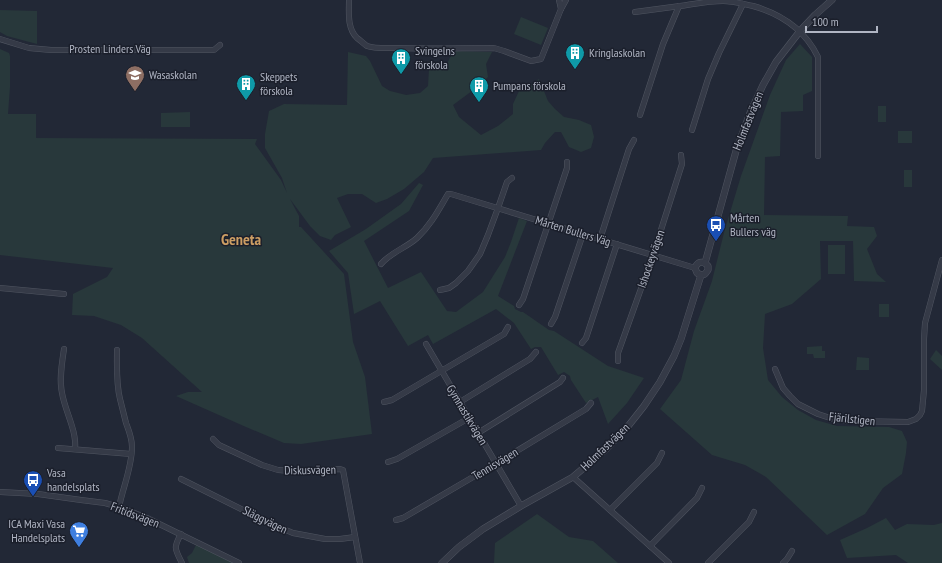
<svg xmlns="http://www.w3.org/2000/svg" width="942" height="563" viewBox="0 0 942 563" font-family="'PT Sans Narrow',sans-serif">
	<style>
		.green { fill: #28383b }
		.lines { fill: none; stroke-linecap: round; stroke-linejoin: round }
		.minor-casing { stroke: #505561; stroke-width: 6 }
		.tertiary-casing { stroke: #505561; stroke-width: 7 }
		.minor { stroke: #353a47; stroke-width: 5 }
		.tertiary { stroke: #353a47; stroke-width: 6 }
		.labels { text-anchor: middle; stroke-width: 3; stroke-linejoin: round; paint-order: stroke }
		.street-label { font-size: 12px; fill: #b0b5c3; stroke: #1b1f2b }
		.poi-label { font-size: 12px; fill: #b0b5c3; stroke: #1b1f2b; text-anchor: start }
		.district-label { font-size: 16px; font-weight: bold; fill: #cb9d63; stroke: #1b1f2b }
	</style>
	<rect width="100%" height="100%" fill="#222836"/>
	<g class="green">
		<polygon points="0,10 37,11 37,44 7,36 0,32"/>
		<polygon points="521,17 548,28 541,45 514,34"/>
		<polygon points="800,44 812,57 812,91 803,95 803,111 781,112 780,156 765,157 764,215 848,216 847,226 874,227 877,236 867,249 877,274 886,282 854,281 853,241 820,241 821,279 792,304 765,314 763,348 768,380 782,397 798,410 816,420 837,426 889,427 902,431 907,442 906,453 902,474 883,488 865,514 827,535 766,477 745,465 712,455 660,409 681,380 694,331 712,281 725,229 741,176 770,95 786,60"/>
		<polygon points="0,49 9,53 10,56 10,87 8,114 36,114 36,138 257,139 255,144 281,180 287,193 282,178 265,148 265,134 269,111 284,104 347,105 348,52 366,56 370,61 382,86 390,91 406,95 420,93 428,86 429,69 447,64 453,51 492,52 486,64 488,77 476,88 453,105 459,117 481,135 498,126 513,114 513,104 519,91 539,79 548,101 555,109 564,117 579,120 591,125 594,137 591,148 581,152 569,147 561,132 555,132 545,143 541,150 433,158 424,172 404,189 387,199 376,203 362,194 348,194 337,198 351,227 335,235 331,240 320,236 310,226 290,199 299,216 299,227 301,227 344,274 353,342 365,377 372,434 301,444 284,443 246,427 176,396 188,392 202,392 142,338 121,325 94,316 72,315 73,294 107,277 113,268 0,255"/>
		<rect x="878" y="106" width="8" height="16"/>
		<polygon points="190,112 190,127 161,127 161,113"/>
		<rect x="898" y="131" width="14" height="12"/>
		<rect x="904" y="170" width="8" height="17"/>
		<polygon points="419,183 423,185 409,211 364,241 388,288 421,272 447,311 456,312 483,292 505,257 511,242 519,218 527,221 498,296 514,306 515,309 521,312 523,312 549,330 554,331 608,366 644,378 627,403 608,424 598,397 586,403 571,380 570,376 564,372 558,375 541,347 535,347 531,349 514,323 496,309 433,344 428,335 408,346 380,301 354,314 348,273 329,251 366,229 401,204"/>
		<rect x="828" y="245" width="17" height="29"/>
		<rect x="879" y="304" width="10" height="13"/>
		<polygon points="822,346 822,351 825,351 825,358 814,358 813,354 807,354 807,347"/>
		<polygon points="936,350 942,356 942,370 930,359"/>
		<polygon points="857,357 869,358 869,370 856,370"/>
		<polygon points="537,514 569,537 593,541 618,563 494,563 495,543"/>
		<polygon points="886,518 895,530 907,524 934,525 942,523 942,563 908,563 896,555 847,558 840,540 867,528"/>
		<polygon points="197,543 236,563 189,563 187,557 192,553"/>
	</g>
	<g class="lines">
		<defs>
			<g id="minor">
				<path d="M 349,0 C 349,13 347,28 357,38 C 360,40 364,44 367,46 C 375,49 389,48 398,48 C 430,49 462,48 494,48 L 504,51 L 531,61 L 541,59 L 561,9 L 566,0"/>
				<polyline points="559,0 561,9"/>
				<path d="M 635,12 C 650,10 665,8 680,6 C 694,4 709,1 723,1 C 733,1 743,4 753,6 C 781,14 805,30 818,57 L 818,156"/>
				<polyline points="0,39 29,48 51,50 214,50 220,45"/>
				<polyline points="640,115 663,44 679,6"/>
				<polyline points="692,130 708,79 719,53 743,4"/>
				<polyline points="600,239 629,149 634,140"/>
				<path d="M 381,264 C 391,252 406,248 417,238 C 431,225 439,209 448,194 L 451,194 L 695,268"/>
				<polyline points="0,288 64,294"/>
				<polyline points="440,290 449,288 456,283 468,271 480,254 488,235 498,208 507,182 512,178"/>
				<polyline points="519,305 523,299 567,168 567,162"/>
				<polyline points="551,324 555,317 583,234"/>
				<polyline points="582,343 586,338 617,244"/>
				<polyline points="426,344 521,506"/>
				<path d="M 64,349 C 62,363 59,379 62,393 C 65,411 77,431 75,449"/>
				<path d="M 117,350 C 117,366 116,383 120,399 C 122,407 124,415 126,423 C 129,431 132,438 132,447 C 132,467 123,487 119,507"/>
				<polyline points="618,361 618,353 653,255 682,164 681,155"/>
				<polyline points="775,369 783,388 790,396 798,404 818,414 833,419 850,421 908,422 916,419 920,415 922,411 924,390 924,339 925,323 942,260"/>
				<polyline points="384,402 392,400 504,334 508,327"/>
				<polyline points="460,402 530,359 536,352"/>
				<polyline points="478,433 560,382 563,378"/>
				<polyline points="213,439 219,445 262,465 278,470 304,472 340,469 343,470 360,563"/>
				<polyline points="58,448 131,454"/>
				<polyline points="388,462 397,459 469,418"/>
				<polyline points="573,477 669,563"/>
				<polyline points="181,479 269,523 293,533 325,539 340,539 355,537"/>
				<polyline points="0,492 38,494 81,500 105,503 122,508 147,518 239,563"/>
				<polyline points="610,510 657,463 662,453"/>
				<polyline points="396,520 403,518 497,463 586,409 591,403"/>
				<path d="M 181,534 C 173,548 175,549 182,563"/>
				<polyline points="650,546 697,498 702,488"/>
				<polyline points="708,563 749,522 754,512"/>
				<polyline points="783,563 787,559 792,551"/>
			</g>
			<g id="tertiary">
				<polyline points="705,263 736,151 750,113 763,85 776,62 800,31 815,15 832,0"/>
				<path d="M 701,275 L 697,273 L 695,268 C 697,263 700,261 705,263"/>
				<polyline points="701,275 705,274 708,270 708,266 705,263"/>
				<polyline points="442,563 459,547 483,529 521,506 573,477 606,449 629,425 644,406 660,382 674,356 681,339 701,275"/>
			</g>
		</defs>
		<use href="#minor" class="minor-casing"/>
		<use href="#tertiary" class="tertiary-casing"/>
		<use href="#minor" class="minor"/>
		<use href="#tertiary" class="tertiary"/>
	</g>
	<defs>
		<symbol id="building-pin" viewBox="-11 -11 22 30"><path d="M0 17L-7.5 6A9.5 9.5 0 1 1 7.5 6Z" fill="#0f9aa8" stroke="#1b1f2b"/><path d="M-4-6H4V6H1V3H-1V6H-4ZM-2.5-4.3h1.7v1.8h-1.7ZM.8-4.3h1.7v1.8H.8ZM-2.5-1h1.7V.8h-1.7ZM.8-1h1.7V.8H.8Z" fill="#fff"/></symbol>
		<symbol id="school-pin" viewBox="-11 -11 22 30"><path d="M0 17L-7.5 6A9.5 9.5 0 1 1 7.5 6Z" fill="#8d6e63" stroke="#1b1f2b"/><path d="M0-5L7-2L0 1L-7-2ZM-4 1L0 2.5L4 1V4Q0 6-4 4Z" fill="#fff"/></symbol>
		<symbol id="bus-pin" viewBox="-11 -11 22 30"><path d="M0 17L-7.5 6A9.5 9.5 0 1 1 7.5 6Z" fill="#1a4fb4" stroke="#1b1f2b"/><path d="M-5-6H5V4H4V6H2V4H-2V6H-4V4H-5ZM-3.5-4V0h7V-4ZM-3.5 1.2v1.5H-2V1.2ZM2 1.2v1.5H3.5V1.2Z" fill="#fff"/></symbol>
		<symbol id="supermarket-pin" viewBox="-11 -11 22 30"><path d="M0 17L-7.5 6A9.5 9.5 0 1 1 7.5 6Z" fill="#3f7fe0" stroke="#1b1f2b"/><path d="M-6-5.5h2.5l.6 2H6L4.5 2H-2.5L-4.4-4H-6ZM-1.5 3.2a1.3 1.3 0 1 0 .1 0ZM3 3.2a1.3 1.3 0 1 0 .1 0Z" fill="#fff"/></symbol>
	</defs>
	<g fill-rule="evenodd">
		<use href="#building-pin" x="564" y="42" width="22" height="30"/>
		<use href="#building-pin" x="390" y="47" width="22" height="30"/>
		<use href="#school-pin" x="124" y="64" width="22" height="30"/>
		<use href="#building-pin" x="235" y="73" width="22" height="30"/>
		<use href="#building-pin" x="468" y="75" width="22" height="30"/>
		<use href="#bus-pin" x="705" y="214" width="22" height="30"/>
		<use href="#bus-pin" x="22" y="469" width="22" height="30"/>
		<use href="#supermarket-pin" x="68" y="520" width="22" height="30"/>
	</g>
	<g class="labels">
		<g class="street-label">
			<text x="110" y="53">Prosten Linders Väg</text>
			<text transform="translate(748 121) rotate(-68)" y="4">Holmfastvägen</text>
			<text transform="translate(573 231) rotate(17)" y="4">Mårten Bullers Väg</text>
			<text transform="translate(651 259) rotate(-71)" y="4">Ishockeyvägen</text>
			<text transform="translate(467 415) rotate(59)" y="4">Gymnastikvägen</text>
			<text transform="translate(852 419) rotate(6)" y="4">Fjärilstigen</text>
			<text transform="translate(605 447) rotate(-44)" y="4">Holmfastvägen</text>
			<text transform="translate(495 464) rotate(-31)" y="4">Tennisvägen</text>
			<text transform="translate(310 470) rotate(-1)" y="4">Diskusvägen</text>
			<text transform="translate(135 515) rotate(21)" y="4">Fritidsvägen</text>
			<text transform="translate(265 520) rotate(26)" y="4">Släggvägen</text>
		</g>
		<g class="poi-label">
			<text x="415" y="55">Svingelns<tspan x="415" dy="14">förskola</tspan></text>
			<text x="589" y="57">Kringlaskolan</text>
			<text x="149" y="79">Wasaskolan</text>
			<text x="260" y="81">Skeppets<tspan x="260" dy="14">förskola</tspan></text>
			<text x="493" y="90">Pumpans förskola</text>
			<text x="730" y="222">Mårten<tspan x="730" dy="14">Bullers väg</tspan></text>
			<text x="47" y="477">Vasa<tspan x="47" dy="14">handelsplats</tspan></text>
			<text x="65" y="528" text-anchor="end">ICA Maxi Vasa<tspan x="65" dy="14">Handelsplats</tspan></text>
		</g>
		<g class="district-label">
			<text x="241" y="245">Geneta</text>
		</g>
	</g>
	<path d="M806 26v6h71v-6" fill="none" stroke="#b0b5c3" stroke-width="2"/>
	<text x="812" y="26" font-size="12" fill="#b0b5c3" stroke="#1b1f2b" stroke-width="3" paint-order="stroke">100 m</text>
</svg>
